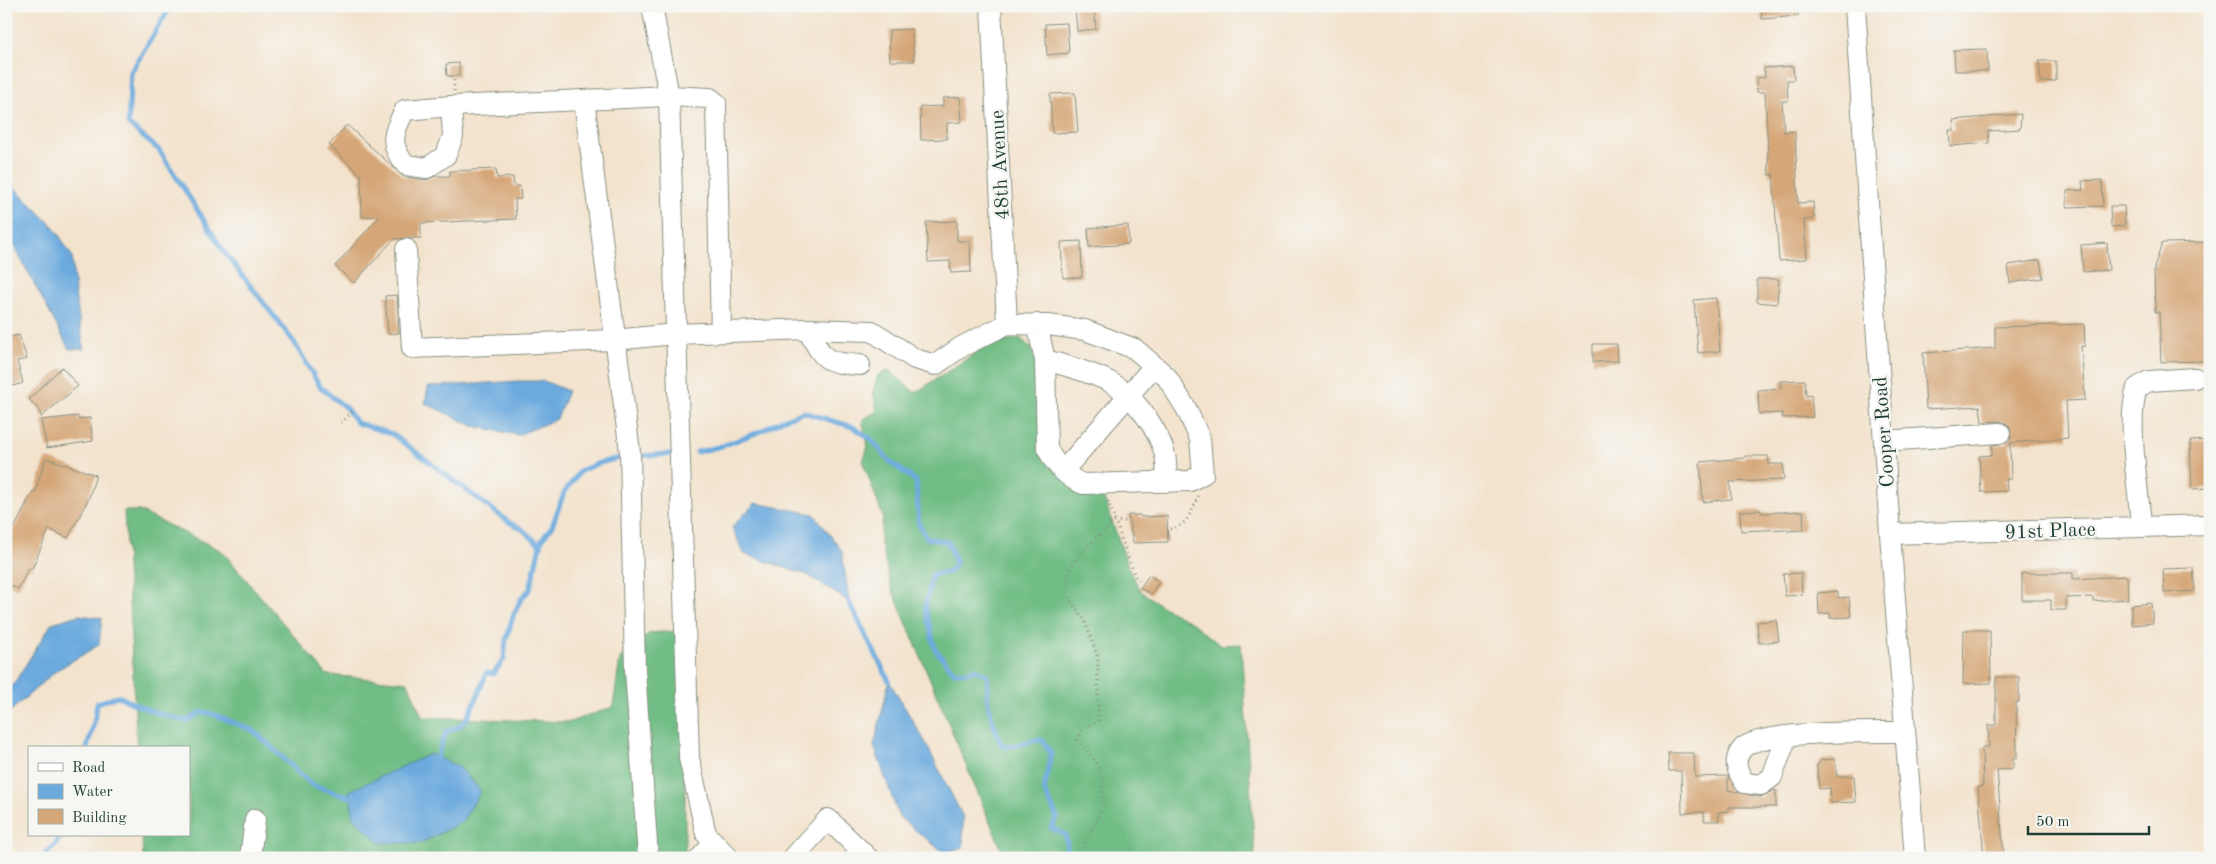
<svg xmlns="http://www.w3.org/2000/svg" width="2216" height="864" viewBox="0 0 2216 864" font-family="'Old Standard TT',serif">
	<style>
		.forest { fill: #71bd85; stroke: #487d5c }
		.water { fill: #6caade; stroke: #467489 }
		.lines { fill: none; stroke-linecap: round; stroke-linejoin: round }
		.stream { stroke: #6caade; stroke-width: 5 }
		.building { fill: #d5a778 }
		.minor-casing { stroke: #899080; stroke-width: 22 }
		.path { stroke: #899080; stroke-width: 3; stroke-dasharray: 1 4; stroke-linecap: butt }
		.minor { stroke: #fff; stroke-width: 20 }
		.labels { text-anchor: middle; stroke-width: 5; stroke-linejoin: round; paint-order: stroke }
		.street-label { font-size: 20px; fill: #1f3d34; stroke: #f6f6f2 }
	</style>
	<rect width="100%" height="100%" fill="#f6f6f2"/>
	<filter id="ink" filterUnits="userSpaceOnUse"><feTurbulence type="fractalNoise" baseFrequency=".02" numOctaves="2"/><feDisplacementMap in="SourceGraphic" scale="10" xChannelSelector="R" yChannelSelector="G"/><feConvolveMatrix kernelMatrix="1 2 1 2 8 2 1 2 1" color-interpolation-filters="sRGB"/></filter>
	<filter id="wash" filterUnits="userSpaceOnUse"><feTurbulence type="fractalNoise" baseFrequency=".0096" numOctaves="4" result="noise"/><feDisplacementMap in="SourceGraphic" scale="20" xChannelSelector="R" yChannelSelector="G"/><feGaussianBlur stdDeviation="1.12" result="paint"/><feColorMatrix in="noise" values="0 0 0 0 0 0 0 0 0 0 0 0 0 0 0 0 0 1.4 0 .05"/><feComposite in="paint" operator="in"/></filter>
	<g filter="url(#wash)">
		<rect width="100%" height="100%" fill="#f3e3cd"/>
		<g class="forest">
			<polygon points="1020,338 1037,353 1050,467 1100,488 1131,574 1142,592 1163,607 1191,622 1220,645 1241,644 1255,858 1005,858 891,586 880,540 883,517 863,462 868,446 862,420 877,411 873,391 878,375 889,370 915,393 986,346"/>
			<polygon points="124,511 139,511 222,551 327,675 408,682 422,717 570,722 613,707 620,658 650,633 678,631 685,769 685,855 682,858 143,858 142,835 189,835 189,748 137,748"/>
		</g>
		<g class="water">
			<polygon points="6,179 54,227 72,256 75,293 84,349 69,349 6,231"/>
			<polygon points="518,381 544,381 568,391 557,419 518,435 473,426 425,403 428,387"/>
			<polygon points="755,503 814,514 842,551 849,602 808,575 744,554 732,527"/>
			<polygon points="79,615 102,618 99,645 57,670 6,715 6,696 52,623"/>
			<polygon points="889,681 923,738 963,817 963,847 944,853 899,817 874,746"/>
			<polygon points="430,754 459,767 481,791 462,822 421,843 380,843 354,818 349,791"/>
		</g>
		<g class="lines">
			<g class="stream">
				<polyline points="171,6 131,72 128,124 159,150 225,253 294,342 320,387 346,408 357,423 392,434 510,523 522,529 541,546"/>
				<path d="M 697,452 L 722,446 L 759,432 L 782,420 L 803,412 L 853,427 L 871,439 L 889,461 L 916,481 L 919,525 L 927,538 L 948,542 L 956,564 L 949,572 L 932,575 L 925,607 L 935,649 L 954,672 L 968,672 L 975,669 L 987,675 C 989,683 987,687 987,695 C 988,711 996,731 1002,746 C 1021,748 1025,740 1042,740 L 1051,753 L 1044,790 L 1057,817 L 1051,828 L 1065,834 L 1067,845 L 1065,854 L 1067,858"/>
				<polyline points="639,456 671,454"/>
				<polyline points="849,602 889,681"/>
				<path d="M 87,748 L 94,723 L 97,703 L 118,696 C 141,708 161,716 187,721 L 201,712 L 213,714 L 254,731 L 312,785 L 350,797"/>
				<path d="M 437,757 L 446,732 C 451,729 456,728 460,726 C 468,722 483,683 486,673 L 493,674 L 504,659 L 506,640 L 513,616 L 521,599 L 530,589 L 541,541 L 552,526 L 564,493 L 580,471 L 599,463 L 624,457"/>
				<polyline points="51,858 46,853 56,844 60,835"/>
			</g>
		</g>
		<g id="blocks">
			<g class="building">
				<polygon points="1075,6 1094,6 1096,29 1077,31"/>
				<polygon points="1761,6 1798,6 1798,16 1762,19"/>
				<polygon points="1067,23 1069,53 1047,55 1045,24"/>
				<polygon points="912,29 914,61 890,61 889,30"/>
				<polygon points="1987,49 1988,71 1955,71 1954,50"/>
				<polygon points="2039,61 2056,61 2056,81 2041,82"/>
				<polygon points="459,63 459,76 447,76 446,64"/>
				<polygon points="1793,66 1794,80 1787,80 1788,101 1782,101 1784,132 1795,131 1798,203 1813,202 1814,219 1804,220 1807,259 1779,261 1773,174 1769,175 1765,92 1757,92 1756,78 1765,77 1764,68"/>
				<polygon points="1075,93 1078,132 1052,133 1050,94"/>
				<polygon points="960,97 962,122 947,123 947,139 921,140 920,107 943,106 943,98"/>
				<polygon points="2021,114 2020,129 1988,131 1989,143 1950,146 1949,130 1954,130 1953,120"/>
				<polygon points="347,125 404,177 426,180 436,176 450,176 450,171 496,169 497,178 513,177 514,186 520,186 521,199 515,199 516,219 421,223 421,238 394,239 354,283 335,266 380,216 362,217 361,175 329,145"/>
				<polygon points="2102,180 2103,206 2067,207 2067,191 2083,190 2082,181"/>
				<polygon points="2110,206 2124,206 2125,226 2111,227"/>
				<polygon points="957,221 957,241 970,241 971,272 951,273 950,261 928,262 926,222"/>
				<polygon points="1128,225 1129,244 1089,247 1088,228"/>
				<polygon points="1081,241 1082,277 1063,278 1061,242"/>
				<polygon points="2210,242 2210,361 2161,362 2159,312 2155,312 2154,268 2162,243"/>
				<polygon points="2107,243 2109,270 2083,272 2081,245"/>
				<polygon points="2040,260 2043,278 2010,283 2008,265"/>
				<polygon points="1757,279 1779,279 1777,304 1757,302"/>
				<polygon points="397,295 399,333 388,334 385,296"/>
				<polygon points="1716,298 1720,351 1698,353 1694,300"/>
				<polygon points="2084,324 2085,346 2081,346 2085,400 2066,401 2068,438 2010,443 2011,479 2006,479 2007,491 1981,492 1979,456 1992,455 1992,445 2007,443 2011,438 2010,427 2006,423 2000,421 1982,422 1980,406 1926,409 1923,353 1995,348 1995,327"/>
				<polygon points="19,335 27,359 17,361 23,383 6,388 6,336 11,336 11,337"/>
				<polygon points="1593,344 1617,344 1618,361 1593,362"/>
				<polygon points="62,367 78,386 41,417 39,409 29,399"/>
				<polygon points="1805,380 1806,396 1811,395 1813,417 1783,418 1782,413 1759,414 1758,390 1781,388 1780,381"/>
				<polygon points="78,416 78,419 90,418 93,441 47,448 41,420"/>
				<polygon points="2210,440 2210,488 2192,489 2190,441"/>
				<polygon points="1745,456 1768,456 1769,464 1783,464 1784,480 1730,482 1731,499 1703,502 1700,462 1745,458"/>
				<polygon points="46,458 96,475 89,498 68,538 49,529 32,569 29,568 18,589 6,583 6,525 14,529 33,491 35,492"/>
				<polygon points="1761,510 1761,513 1803,511 1804,530 1787,531 1787,529 1741,531 1740,511"/>
				<polygon points="1128,515 1140,515 1141,517 1167,516 1168,542 1133,543"/>
				<polygon points="2193,568 2195,591 2164,593 2163,569"/>
				<polygon points="1801,573 1802,595 1785,596 1783,574"/>
				<polygon points="2022,573 2073,573 2073,579 2127,576 2128,599 2093,601 2093,597 2066,598 2066,610 2051,610 2051,600 2022,600"/>
				<polygon points="1149,575 1159,582 1151,594 1140,588"/>
				<polygon points="1838,591 1838,598 1849,597 1851,617 1830,618 1830,613 1819,614 1818,593"/>
				<polygon points="2151,603 2153,623 2132,625 2131,605"/>
				<polygon points="1776,620 1779,641 1759,643 1757,622"/>
				<polygon points="1964,630 1990,630 1991,683 1963,684"/>
				<polygon points="1996,677 2019,677 2019,702 2016,702 2017,758 2013,759 2013,769 1997,770 2004,858 1984,858 1978,787 1983,786 1982,747 1989,747 1988,725 1996,725"/>
				<polygon points="1668,753 1694,753 1695,777 1728,776 1728,790 1760,797 1776,790 1776,807 1729,807 1729,811 1718,812 1719,821 1704,821 1704,812 1682,813 1681,771 1669,771"/>
				<polygon points="1835,759 1837,776 1854,776 1856,802 1831,803 1830,788 1819,789 1817,766 1821,760"/>
			</g>
		</g>
	</g>
	<g filter="url(#ink)">
		<use href="#blocks" fill-opacity="0" stroke="#899080" stroke-width="1"/>
		<g class="lines">
			<defs>
				<g id="minor">
					<polyline points="652,6 669,96 689,758 706,834 729,858"/>
					<polyline points="991,6 1007,324"/>
					<polyline points="1855,6 1890,534 1915,858"/>
					<polyline points="584,100 630,452 635,670 648,858"/>
					<path d="M 451,106 L 453,136 L 446,155 L 427,168 L 406,165 C 388,145 393,132 405,110 L 451,106 L 454,106 L 669,96 L 710,98 L 716,103 L 721,332"/>
					<path d="M 406,249 L 412,348 L 614,340 L 675,334 L 807,329 L 872,331 L 915,359 L 935,365 L 961,347 L 1007,324 L 1048,325 L 1085,330 L 1135,349 L 1166,376 L 1186,408 L 1200,439 L 1203,474 L 1190,481 L 1083,484 C 1067,478 1053,463 1047,447 L 1045,360 L 1037,324"/>
					<path d="M 807,329 C 825,361 823,362 860,365"/>
					<path d="M 1045,360 C 1067,366 1090,372 1110,382 C 1133,394 1159,430 1165,455 C 1167,464 1166,473 1167,482"/>
					<polyline points="1884,441 2000,433"/>
					<polyline points="1063,471 1154,366"/>
					<path d="M 2141,527 C 2139,488 2126,423 2137,388 L 2149,381 L 2195,378"/>
					<polyline points="1890,534 2210,525"/>
					<path d="M 1787,736 L 1772,777 L 1761,785 L 1745,783 C 1737,771 1732,760 1743,748 C 1761,730 1876,732 1905,732"/>
					<polyline points="250,858 255,819"/>
					<polyline points="700,858 714,843"/>
					<polyline points="793,858 828,819 868,858"/>
				</g>
			</defs>
			<use href="#minor" class="minor-casing"/>
			<g class="path">
				<polyline points="454,91 454,76"/>
				<polyline points="341,423 355,409"/>
				<polyline points="1108,501 1135,576 1142,583"/>
				<path d="M 1170,529 C 1186,528 1193,509 1198,496"/>
				<polyline points="1072,858 1085,845 1103,807 1102,774 1094,759 1078,740 1082,729 1098,721 1098,658 1085,621 1070,600 1066,586 1068,572 1079,555 1114,522 1126,521"/>
			</g>
			<use href="#minor" class="minor"/>
		</g>
	</g>
	<g class="labels">
		<g class="street-label">
			<text transform="translate(999 165) rotate(-93)" y="7">48th Avenue</text>
			<text transform="translate(1883 432) rotate(-94)" y="7">Cooper Road</text>
			<text transform="translate(2050 530) rotate(-2)" y="7">91st Place</text>
		</g>
	</g>
	<rect width="2216" height="864" fill="none" stroke="#f6f6f2" stroke-width="25"/>
	<rect x="28" y="746" width="162" height="90" fill="#f6f6f2" stroke="#a0aca6"/>
	<rect x="38" y="763" width="25" height="8" fill="#ffffff" stroke="#a0aca6"/>
	<text x="72" y="772" font-size="15" fill="#1f3d34">Road</text>
	<rect x="38" y="784" width="25" height="15" fill="#6caade" stroke="#a0aca6"/>
	<text x="72" y="796" font-size="15" fill="#1f3d34">Water</text>
	<rect x="38" y="809" width="25" height="15" fill="#d5a778" stroke="#a0aca6"/>
	<text x="72" y="822" font-size="15" fill="#1f3d34">Building</text>
	<path d="M2028 826v8h121v-8" fill="none" stroke="#1f3d34" stroke-width="2.5"/>
	<text x="2036" y="826" font-size="15" fill="#1f3d34" stroke="#f6f6f2" stroke-width="4" paint-order="stroke">50 m</text>
</svg>
